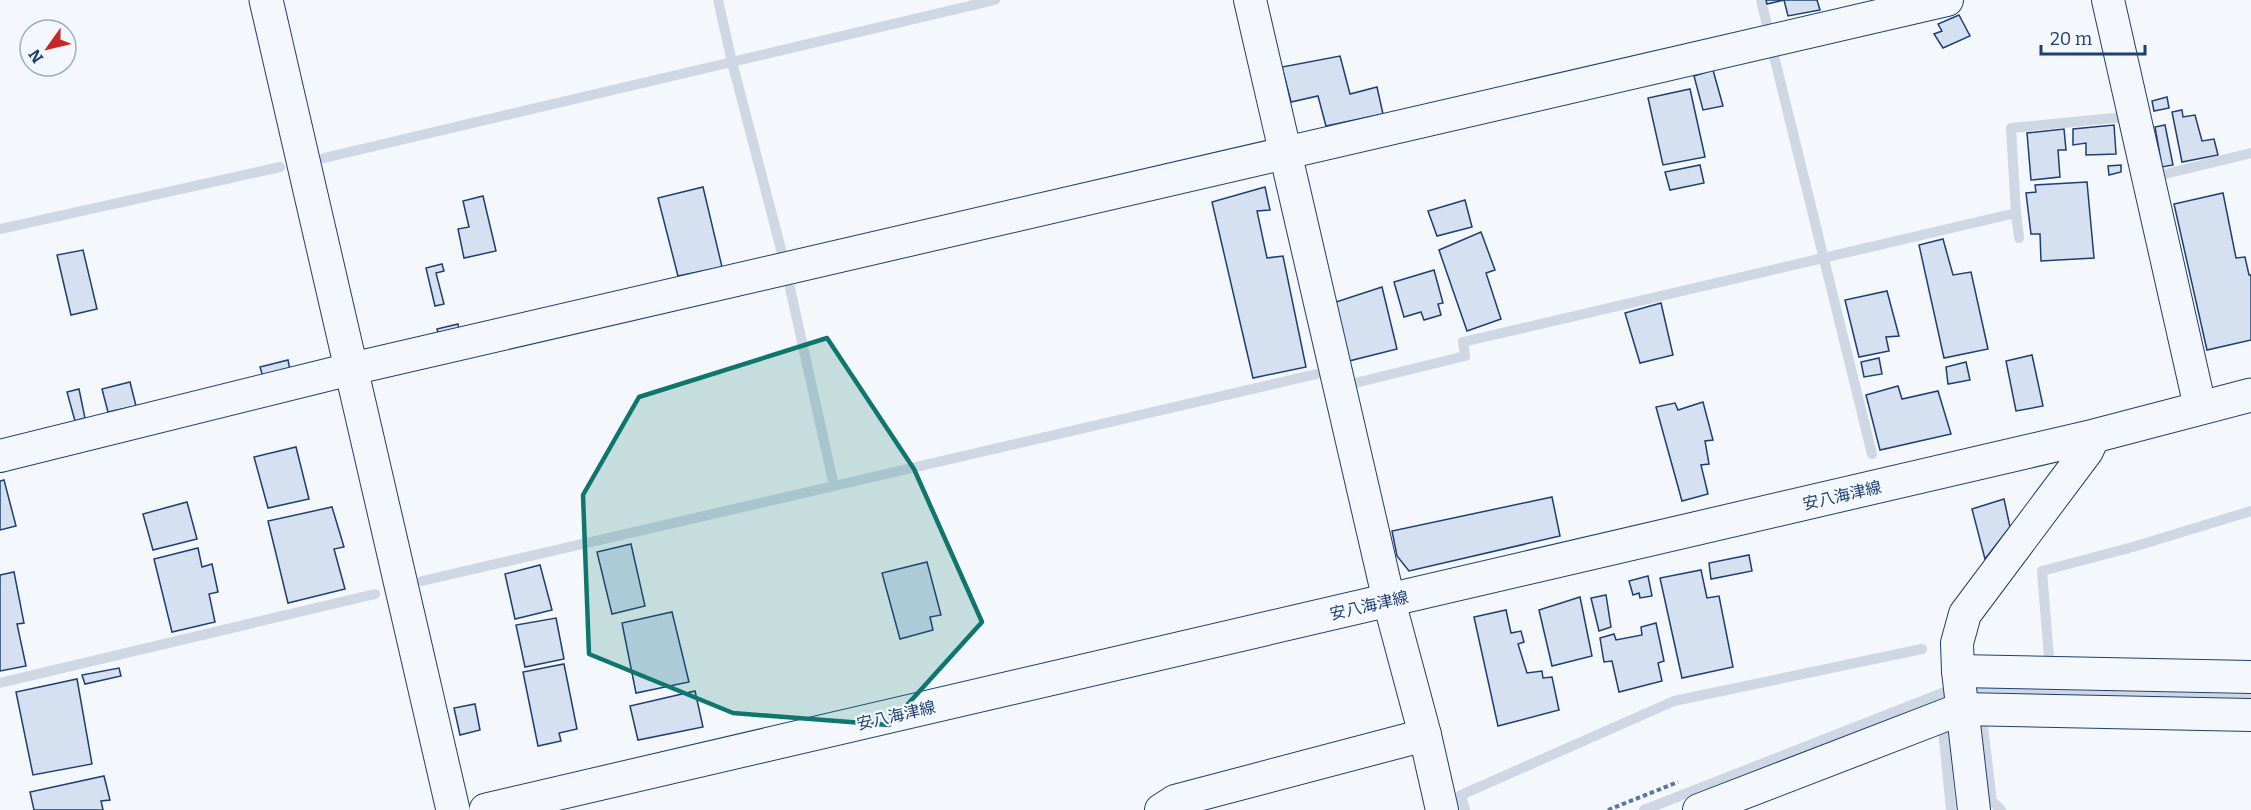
<svg xmlns="http://www.w3.org/2000/svg" width="2251" height="810" viewBox="0 0 2251 810" font-family="Bitter,'Noto Sans JP',serif">
	<style>
		.lines { fill: none; stroke-linecap: round; stroke-linejoin: round }
		.stream { stroke: #cfd7e4; stroke-width: 10 }
		.building { fill: #d5e0f0; stroke: #1d3f73; stroke-width: 1.5 }
		.street-casing { stroke: #1d3f73; stroke-width: 34 }
		.secondary-casing { stroke: #1d3f73; stroke-width: 35 }
		.path { stroke: #5e769c; stroke-width: 4; stroke-dasharray: 4.5 3; stroke-linecap: butt }
		.street { stroke: #f4f7fb; stroke-width: 32 }
		.secondary { stroke: #f4f7fb; stroke-width: 33 }
		.marked { fill: #0f766e; fill-opacity: 0.2; stroke: #0f766e; stroke-width: 4.5; stroke-linejoin: round }
		.labels { text-anchor: middle; stroke-width: 4.5; stroke-linejoin: round; paint-order: stroke }
		.street-label { font-size: 16px; fill: #1d3f73; stroke: #f4f7fb }
	</style>
	<rect width="100%" height="100%" fill="#f4f7fb"/>
	<g class="lines">
		<g class="stream">
			<polyline points="1761,0 1767,25"/>
			<polyline points="1774,56 1872,454"/>
			<polyline points="324,158 732,62 718,0"/>
			<polyline points="2161,175 2251,153"/>
			<polyline points="2016,213 2019,238"/>
			<polyline points="0,229 280,167"/>
			<polyline points="783,257 732,62 995,0"/>
			<polyline points="1351,384 1465,356 1463,342 2016,213 2011,128 2124,117"/>
			<polyline points="834,486 1321,373"/>
			<polyline points="422,581 834,486 790,288"/>
			<polyline points="2049,658 2042,571 2133,547 2251,511"/>
			<polyline points="0,683 375,594"/>
			<polyline points="1975,693 2251,699"/>
			<polyline points="1983,727 1992,801 2001,810"/>
			<polyline points="1943,729 1951,810"/>
			<polyline points="1465,810 1461,795 1674,701 1922,649"/>
			<polyline points="1644,810 1945,692"/>
		</g>
	</g>
	<g class="building">
		<polygon points="1766,0 1817,0 1820,10 1788,16 1784,0 1767,4"/>
		<polygon points="1959,15 1970,36 1943,48 1934,34 1942,31 1938,24"/>
		<polygon points="1340,56 1350,94 1377,87 1383,114 1326,126 1318,96 1291,102 1282,67"/>
		<polygon points="1713,70 1723,106 1703,110 1694,76"/>
		<polygon points="1690,89 1705,157 1663,165 1648,98"/>
		<polygon points="2167,97 2169,108 2154,111 2152,101"/>
		<polygon points="2182,110 2183,117 2195,115 2202,141 2214,139 2218,155 2182,162 2172,112"/>
		<polygon points="2114,125 2116,154 2086,155 2086,143 2073,145 2073,129"/>
		<polygon points="2165,125 2173,165 2162,167 2155,127"/>
		<polygon points="2064,129 2066,150 2058,150 2060,177 2031,180 2027,133"/>
		<polygon points="1700,165 1704,183 1670,190 1665,172"/>
		<polygon points="2121,165 2121,172 2109,175 2108,166"/>
		<polygon points="2087,182 2094,258 2041,261 2040,234 2031,234 2026,193 2036,192 2035,185"/>
		<polygon points="703,187 722,267 678,276 658,198"/>
		<polygon points="1265,187 1270,210 1257,211 1267,258 1283,256 1306,367 1253,378 1212,202"/>
		<polygon points="2223,193 2236,258 2245,257 2249,275 2251,275 2251,340 2207,350 2174,204"/>
		<polygon points="483,196 496,251 464,258 458,229 469,227 463,201"/>
		<polygon points="1465,200 1472,227 1437,236 1428,211"/>
		<polygon points="1481,232 1495,270 1486,273 1501,319 1467,331 1439,250"/>
		<polygon points="1943,239 1953,275 1971,272 1988,349 1944,358 1919,245"/>
		<polygon points="83,250 97,309 71,315 57,255"/>
		<polygon points="442,264 444,271 436,273 444,304 435,306 426,268"/>
		<polygon points="1434,270 1443,303 1438,304 1441,315 1424,320 1421,312 1404,317 1394,282"/>
		<polygon points="1382,287 1397,349 1349,361 1336,302"/>
		<polygon points="1887,291 1899,336 1886,337 1889,351 1859,357 1845,300"/>
		<polygon points="1661,303 1673,355 1640,363 1625,313"/>
		<polygon points="458,324 459,331 439,336 437,329"/>
		<polygon points="2032,355 2043,406 2016,411 2006,361"/>
		<polygon points="1879,358 1882,374 1864,377 1861,362"/>
		<polygon points="288,360 290,370 263,377 260,367"/>
		<polygon points="1966,362 1970,380 1948,384 1946,367"/>
		<polygon points="130,382 136,406 108,412 102,389"/>
		<polygon points="1898,386 1902,399 1938,391 1951,434 1880,450 1866,395"/>
		<polygon points="79,389 85,418 75,421 67,392"/>
		<polygon points="1703,402 1713,440 1705,441 1709,464 1701,465 1708,494 1682,501 1656,407 1675,403 1678,410"/>
		<polygon points="296,447 309,499 268,508 254,457"/>
		<polygon points="4,480 16,526 0,530 0,481"/>
		<polygon points="1552,497 1560,536 1409,571 1397,556 1392,531"/>
		<polygon points="2004,499 2010,527 1985,559 1972,509"/>
		<polygon points="187,502 197,539 153,550 143,514"/>
		<polygon points="332,507 344,547 334,549 345,589 288,603 268,521"/>
		<polygon points="631,544 645,606 612,614 597,552"/>
		<polygon points="198,548 202,567 212,564 218,592 209,594 215,622 172,632 154,559"/>
		<polygon points="1749,555 1752,571 1711,579 1709,563"/>
		<polygon points="927,562 941,615 930,617 933,630 900,639 882,573"/>
		<polygon points="540,565 552,610 515,619 505,574"/>
		<polygon points="1701,570 1707,598 1719,596 1733,667 1682,678 1660,578"/>
		<polygon points="14,572 24,623 17,624 26,666 0,671 0,575"/>
		<polygon points="1648,576 1652,596 1640,598 1639,593 1633,595 1629,581"/>
		<polygon points="1606,595 1611,627 1599,631 1591,598"/>
		<polygon points="1580,597 1592,656 1552,666 1539,610"/>
		<polygon points="1506,610 1511,633 1521,631 1524,642 1518,644 1527,673 1542,671 1543,678 1552,677 1559,710 1498,726 1474,617"/>
		<polygon points="672,612 689,682 636,693 622,623"/>
		<polygon points="556,618 564,659 525,667 516,625"/>
		<polygon points="1656,623 1664,661 1658,663 1662,681 1619,692 1612,661 1604,662 1600,638 1614,634 1616,640 1642,635 1641,627"/>
		<polygon points="564,664 577,729 559,733 561,741 538,746 523,672"/>
		<polygon points="119,668 121,676 85,684 82,675"/>
		<polygon points="77,679 92,764 33,775 16,692"/>
		<polygon points="695,691 703,727 638,740 630,706"/>
		<polygon points="475,704 480,730 460,735 454,708"/>
		<polygon points="104,776 110,800 101,801 103,810 34,810 30,792"/>
	</g>
	<g class="lines">
		<defs>
			<g id="street">
				<polyline points="1250,0 1389,601 1425,735 1442,810"/>
				<polyline points="2108,0 2200,407"/>
				<polyline points="0,456 351,369 1947,0"/>
				<polyline points="1958,671 2251,677"/>
				<polyline points="1161,810 1175,801 1425,735"/>
				<polyline points="1699,810 1961,709 2251,715"/>
				<polyline points="1974,810 1958,671 1957,643 1965,614 2087,451 2094,436"/>
			</g>
			<g id="secondary">
				<polyline points="266,0 453,810"/>
				<polyline points="486,810 2094,436 2251,395"/>
			</g>
		</defs>
		<use href="#street" class="street-casing"/>
		<use href="#secondary" class="secondary-casing"/>
		<polyline class="path" points="1608,810 1678,782"/>
		<use href="#street" class="street"/>
		<use href="#secondary" class="secondary"/>
	</g>
	<path class="marked" d="M 827,338 L 914,469 L 982,622 L 889,725 L 733,713 L 589,654 L 583,495 L 639,397 Z"/>
	<g class="labels">
		<g class="street-label">
			<text transform="translate(1842 495) rotate(-13)" y="6">安八海津線</text>
			<text transform="translate(1369 605) rotate(-13)" y="6">安八海津線</text>
			<text transform="translate(896 715) rotate(-13)" y="6">安八海津線</text>
		</g>
	</g>
	<g transform="translate(48 48) rotate(236)"><circle r="28" fill="#f4f7fb" stroke="#9eadc5" stroke-width="1.5"/>
	<path d="M0-4.5L10 22L0 15L-10 22Z" fill="#c62828"/>
	<text y="-9" font-size="16" font-weight="bold" text-anchor="middle" fill="#1d3f73">N</text>
	</g>
	<path d="M2041 45v9h104v-9" fill="none" stroke="#1d3f73" stroke-width="3"/>
	<text x="2050" y="45" font-size="18" fill="#1d3f73" stroke="#f4f7fb" stroke-width="4.5" paint-order="stroke">20 m</text>
</svg>
